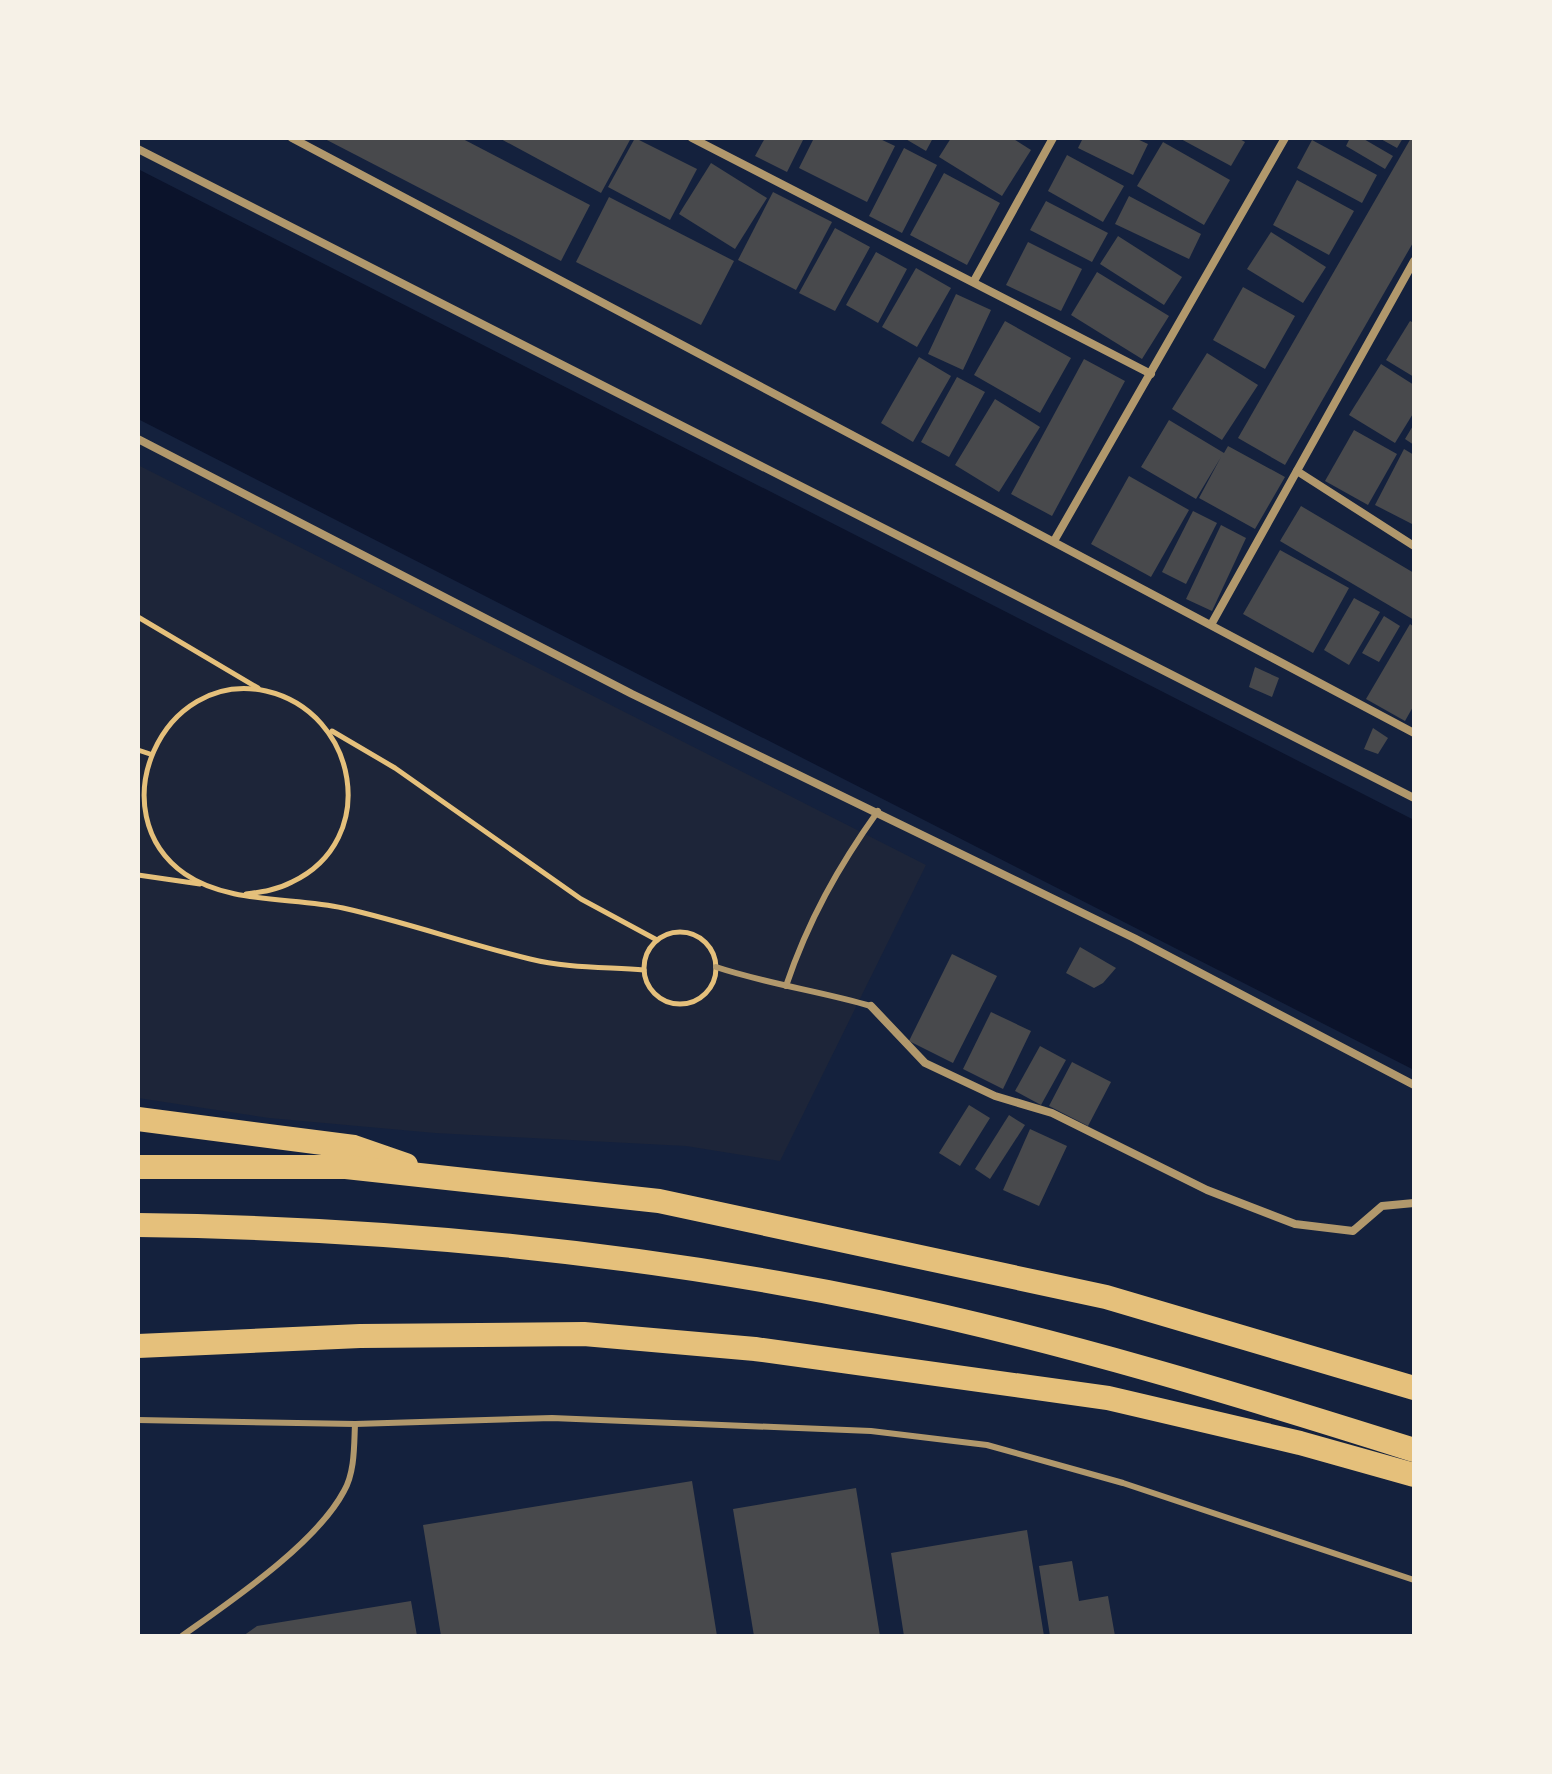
<svg xmlns="http://www.w3.org/2000/svg" width="1552" height="1774" viewBox="0 0 1552 1774" font-family="'Roboto Condensed',sans-serif">
	<style>
		.green { fill: #1d2539 }
		.water { fill: #0b132b }
		.building { fill: #48494c }
		.lines { fill: none; stroke-linecap: round; stroke-linejoin: round }
		.path { stroke: #e5c07b; stroke-width: 5 }
		.service { stroke: #b1986c; stroke-width: 6 }
		.minor { stroke: #b1986c; stroke-width: 8 }
		.motorway { stroke: #e5c07b; stroke-width: 24 }
	</style>
	<rect width="100%" height="100%" fill="#14213d"/>
	<polygon class="green" points="138,465 926,865 780,1161 686,1146 435,1133 269,1118 138,1098"/>
	<polygon class="water" points="138,169 1414,820 1414,1070 138,419"/>
	<g class="building">
		<polygon points="323,138 461,138 590,205 561,261"/>
		<polygon points="499,138 631,138 601,193"/>
		<polygon points="635,138 697,169 670,220 608,187"/>
		<polygon points="765,138 804,138 787,172 755,156"/>
		<polygon points="814,138 878,138 895,146 867,202 799,168"/>
		<polygon points="904,138 933,138 926,151"/>
		<polygon points="951,138 1012,138 1031,150 1002,196 939,157"/>
		<polygon points="1083,138 1135,138 1148,144 1133,175 1078,148"/>
		<polygon points="1179,138 1238,138 1245,142 1231,166"/>
		<polygon points="1350,138 1362,138 1393,156 1385,169 1346,146"/>
		<polygon points="1379,138 1403,138 1397,148"/>
		<polygon points="1411,138 1414,138 1414,241 1285,465 1238,438"/>
		<polygon points="1312,140 1377,175 1362,203 1297,168"/>
		<polygon points="1163,142 1230,180 1204,225 1137,186"/>
		<polygon points="904,148 937,165 902,233 869,216"/>
		<polygon points="1067,155 1124,186 1103,222 1048,191"/>
		<polygon points="711,163 767,198 735,249 679,214"/>
		<polygon points="944,173 1000,203 967,265 910,235"/>
		<polygon points="1297,180 1354,211 1329,255 1273,225"/>
		<polygon points="773,192 832,222 796,290 738,260"/>
		<polygon points="1129,196 1201,234 1189,259 1115,224"/>
		<polygon points="609,197 734,261 701,325 576,262"/>
		<polygon points="1046,201 1108,233 1092,262 1030,230"/>
		<polygon points="835,228 870,247 835,311 799,293"/>
		<polygon points="1271,232 1326,267 1303,303 1247,269"/>
		<polygon points="1118,236 1182,277 1164,305 1100,264"/>
		<polygon points="1028,242 1082,269 1061,311 1006,285"/>
		<polygon points="876,252 907,269 878,323 846,305"/>
		<polygon points="916,268 951,288 917,347 882,327"/>
		<polygon points="1097,272 1169,316 1142,359 1071,315"/>
		<polygon points="1243,287 1295,316 1265,369 1213,340"/>
		<polygon points="956,294 991,310 963,370 928,354"/>
		<polygon points="1005,321 1071,358 1040,413 974,375"/>
		<polygon points="1410,321 1414,323 1414,377 1386,360"/>
		<polygon points="1207,353 1258,385 1222,440 1172,409"/>
		<polygon points="919,357 951,376 913,442 881,423"/>
		<polygon points="1084,359 1125,381 1052,516 1011,494"/>
		<polygon points="1381,364 1414,385 1414,412 1395,443 1349,415"/>
		<polygon points="957,377 985,392 949,457 921,442"/>
		<polygon points="995,399 1040,427 999,492 955,465"/>
		<polygon points="1169,420 1224,453 1228,446 1285,477 1255,529 1199,498 1221,457 1196,499 1141,467"/>
		<polygon points="1414,424 1414,445 1405,439"/>
		<polygon points="1354,430 1397,454 1368,505 1325,481"/>
		<polygon points="1404,449 1414,455 1414,525 1375,505"/>
		<polygon points="1129,476 1189,510 1151,577 1091,544"/>
		<polygon points="1301,506 1414,573 1414,620 1280,541"/>
		<polygon points="1193,511 1217,523 1186,584 1162,572"/>
		<polygon points="1221,525 1246,538 1212,611 1186,599"/>
		<polygon points="1280,550 1349,588 1313,653 1243,614"/>
		<polygon points="1354,598 1380,612 1349,665 1324,650"/>
		<polygon points="1384,616 1400,626 1379,662 1362,653"/>
		<polygon points="1410,624 1414,627 1414,705 1405,721 1366,699"/>
		<polygon points="1255,667 1279,678 1272,697 1249,687"/>
		<polygon points="1373,728 1388,738 1378,754 1364,749"/>
		<polygon points="1080,947 1116,968 1103,983 1094,988 1066,973"/>
		<polygon points="952,954 997,976 953,1063 909,1041"/>
		<polygon points="991,1012 1031,1031 1003,1089 963,1069"/>
		<polygon points="1040,1046 1066,1060 1041,1105 1015,1091"/>
		<polygon points="1072,1062 1111,1082 1088,1126 1049,1106"/>
		<polygon points="969,1105 990,1118 960,1166 939,1153"/>
		<polygon points="1009,1115 1025,1125 990,1179 975,1169"/>
		<polygon points="1030,1129 1067,1146 1039,1206 1003,1190"/>
		<polygon points="692,1481 717,1636 441,1636 423,1525"/>
		<polygon points="856,1488 880,1636 754,1636 733,1509"/>
		<polygon points="1027,1530 1044,1636 904,1636 891,1553"/>
		<polygon points="1072,1561 1079,1601 1108,1596 1115,1636 1050,1636 1039,1566"/>
		<polygon points="411,1601 417,1636 243,1636 257,1626"/>
	</g>
	<g class="lines">
		<g class="path">
			<polyline points="138,617 258,688"/>
			<polyline points="332,731 395,768 581,899 657,940"/>
			<polyline points="138,750 150,754"/>
			<polyline points="138,875 200,884"/>
			<path d="M 246,894 C 262,892 277,890 292,882 C 381,840 358,712 266,691 C 162,668 98,813 185,874 C 228,904 294,897 343,908 C 406,922 467,944 530,959 C 566,968 607,967 644,970"/>
			<circle cx="680" cy="968" r="36"/>
		</g>
		<g class="service">
			<path d="M 716,967 C 767,984 820,991 871,1006"/>
			<path d="M 786,986 C 808,921 838,867 878,811"/>
			<polyline points="138,1420 355,1424 552,1418 871,1431 987,1445 1123,1483 1414,1580"/>
			<path d="M 182,1636 C 231,1601 316,1544 344,1491 C 355,1472 354,1445 355,1424"/>
		</g>
		<g class="minor">
			<polyline points="292,138 1414,733"/>
			<polyline points="692,138 1151,374"/>
			<polyline points="138,149 1414,798"/>
			<polyline points="974,281 1053,138"/>
			<polyline points="138,439 632,694 1134,938 1414,1085"/>
			<polyline points="1297,471 1414,546"/>
			<polyline points="1054,541 1285,138"/>
			<polyline points="1212,623 1414,261"/>
			<polyline points="871,1006 925,1063 995,1096 1052,1113 1207,1190 1295,1224 1353,1231 1382,1206 1414,1203"/>
		</g>
		<g class="motorway">
			<polyline points="138,1119 354,1147 406,1165"/>
			<polyline points="138,1167 346,1167 659,1201 1106,1297 1414,1388"/>
			<path d="M 138,1225 C 385,1228 636,1252 878,1302 C 1060,1340 1237,1394 1414,1450"/>
			<polyline points="138,1346 360,1336 584,1334 755,1349 1108,1398 1300,1443 1414,1475"/>
		</g>
	</g>
	<rect width="1552" height="1774" fill="none" stroke="#f6f1e7" stroke-width="280"/>
</svg>
